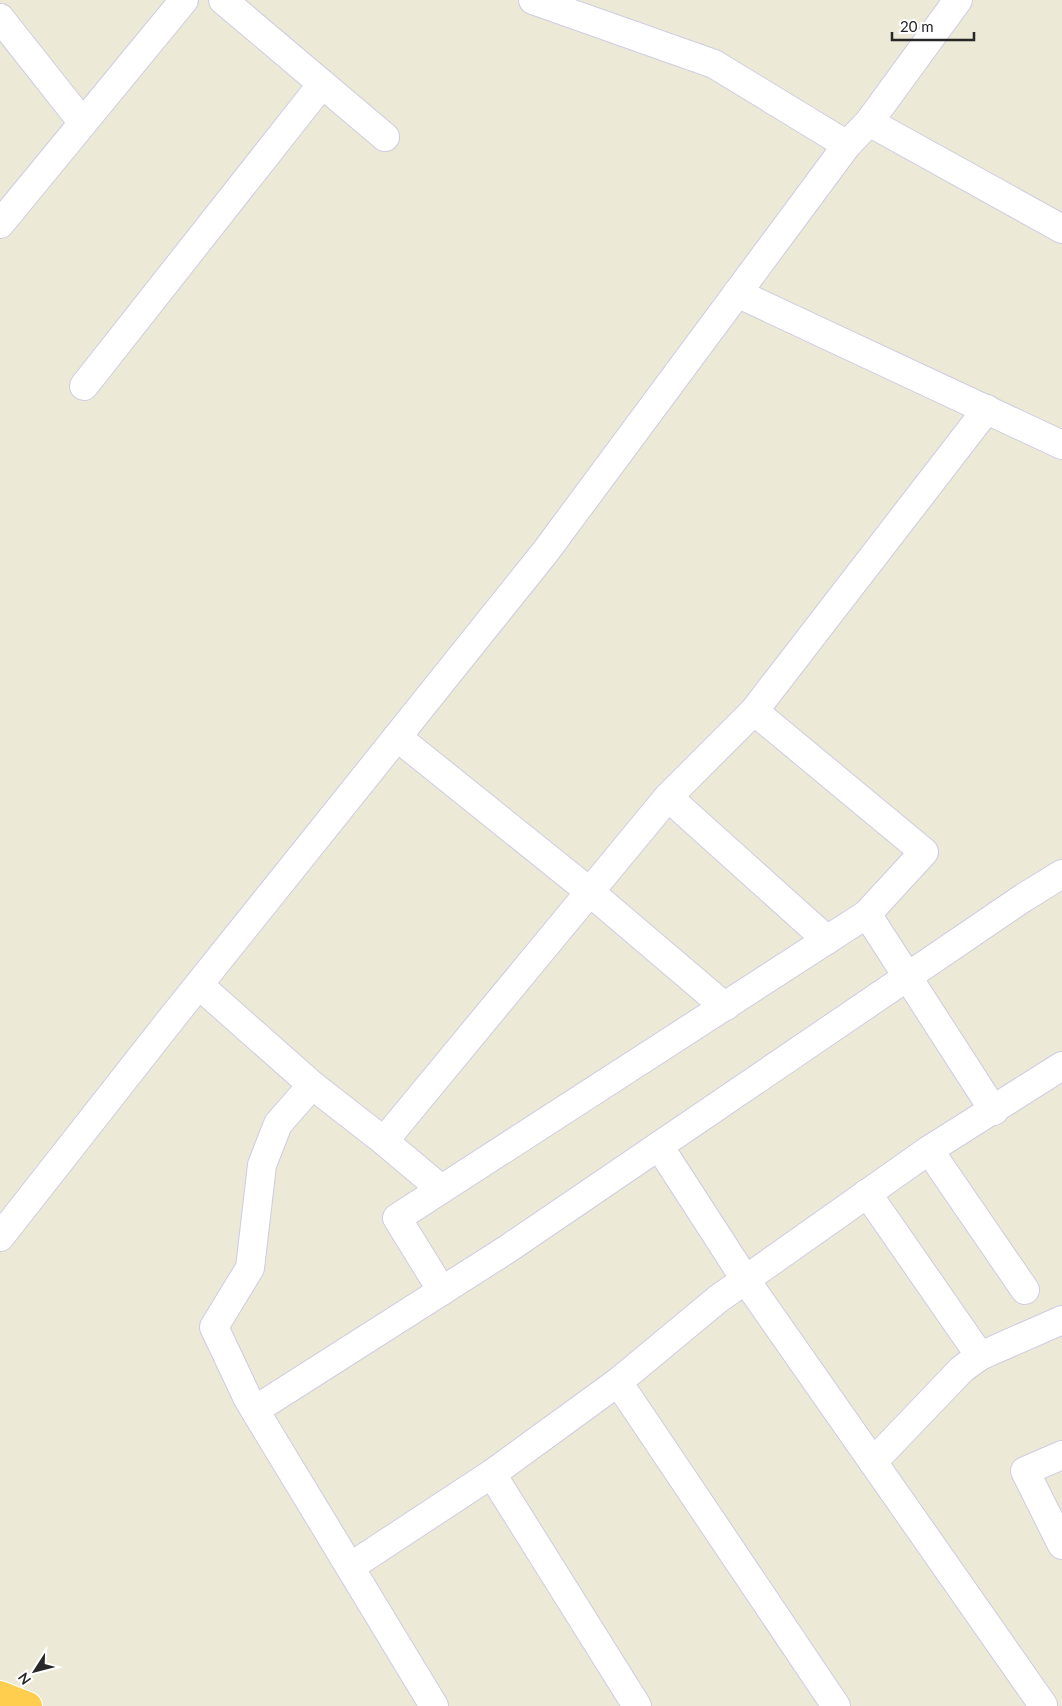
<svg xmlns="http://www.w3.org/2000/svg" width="1062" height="1706" viewBox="0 0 1062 1706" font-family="Lato,sans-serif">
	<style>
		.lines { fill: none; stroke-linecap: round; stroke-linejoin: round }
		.minor-casing { stroke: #cecce3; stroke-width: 30 }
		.highway-casing { stroke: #fff; stroke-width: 30 }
		.minor { stroke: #fff; stroke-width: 28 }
		.highway { stroke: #ffce4e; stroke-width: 28 }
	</style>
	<rect width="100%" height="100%" fill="#ece9d6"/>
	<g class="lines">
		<defs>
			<g id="minor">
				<polyline points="223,0 385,137"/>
				<polyline points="533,0 714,64 847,145"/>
				<polyline points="0,18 83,123"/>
				<polyline points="869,122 1062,229"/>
				<polyline points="0,224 184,0"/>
				<polyline points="737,293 1062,445"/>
				<polyline points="84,386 322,84"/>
				<polyline points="754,711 987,409"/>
				<polyline points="397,737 590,892 724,1006 726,1006"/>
				<polyline points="827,940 668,797 754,711 924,852 867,914 994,1111"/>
				<polyline points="199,985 312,1085 278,1124 262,1165 250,1268 214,1327 248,1399 434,1706"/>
				<polyline points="312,1085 384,1141 441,1189"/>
				<polyline points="384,1141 668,797"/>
				<polyline points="659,1146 745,1279 1043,1705"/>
				<polyline points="929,1150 1025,1290"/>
				<polyline points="867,1193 980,1356"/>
				<polyline points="0,1237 168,1023 546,551 847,145 869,122 958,0"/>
				<polyline points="442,1291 397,1218 867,914"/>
				<polyline points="618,1382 836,1706"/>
				<polyline points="255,1410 506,1250 1023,898 1062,874"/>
				<polyline points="1062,1455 1025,1471 1062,1545"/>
				<polyline points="873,1462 962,1369 980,1356 1062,1320"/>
				<polyline points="350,1567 493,1473"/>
				<polyline points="637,1706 495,1479 493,1473 618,1382 718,1299 929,1150 1062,1066"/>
			</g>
			<polyline id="highway" points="0,1695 28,1706"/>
		</defs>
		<use href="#minor" class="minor-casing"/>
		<use href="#highway" class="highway-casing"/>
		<use href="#minor" class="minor"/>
		<use href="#highway" class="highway"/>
	</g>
	<g transform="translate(35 1671) rotate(234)" stroke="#ffffff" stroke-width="4" paint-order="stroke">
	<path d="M0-4L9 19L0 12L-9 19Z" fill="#272727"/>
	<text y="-8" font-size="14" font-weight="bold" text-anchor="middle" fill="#272727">N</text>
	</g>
	<path d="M892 32v8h82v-8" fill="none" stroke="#272727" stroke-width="2.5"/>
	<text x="900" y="32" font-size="15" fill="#272727" stroke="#ffffff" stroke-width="4" paint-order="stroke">20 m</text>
</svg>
